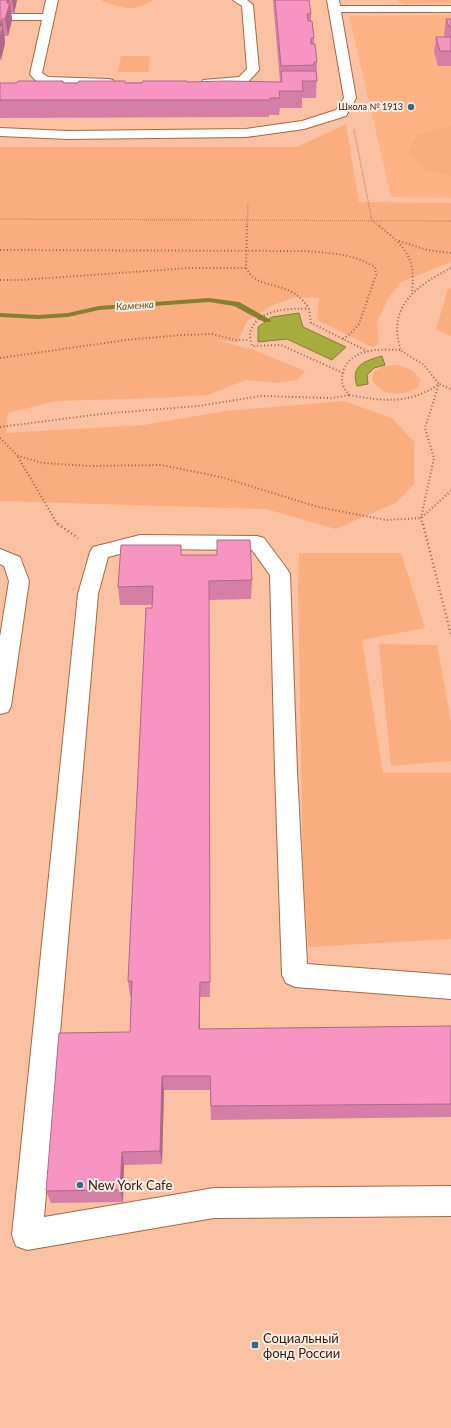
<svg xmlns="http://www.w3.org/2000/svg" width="451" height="1428" viewBox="0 0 451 1428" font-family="Lato,sans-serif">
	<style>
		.built { fill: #ffb385 }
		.green { fill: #faad7f }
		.water { fill: #a7ac3e; stroke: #84802e }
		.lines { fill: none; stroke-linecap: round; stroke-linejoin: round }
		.stream { fill: #84802e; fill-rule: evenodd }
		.minor-casing { stroke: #a76841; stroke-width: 2 }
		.path-far2 { stroke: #916951; stroke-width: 1.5; stroke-dasharray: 0.5 1.5; stroke-linecap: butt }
		.path-far1 { stroke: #916951; stroke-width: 2; stroke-dasharray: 1 2.5; stroke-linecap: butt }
		.path { stroke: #916951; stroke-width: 2.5; stroke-dasharray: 1 3; stroke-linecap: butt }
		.minor { fill: #fff; fill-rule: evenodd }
		.wall { fill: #d57fa7 }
		.shaded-wall { fill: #ae6888 }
		.building { fill: #f894c2; stroke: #ae6888 }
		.poi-dot { fill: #356c87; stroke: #fcede5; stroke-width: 1.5 }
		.labels { text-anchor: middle; stroke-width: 4; stroke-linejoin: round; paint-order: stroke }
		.far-poi-label { font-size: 9px; fill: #331909; stroke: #fcede5; text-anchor: end }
		.far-water-label { font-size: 10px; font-style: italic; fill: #565920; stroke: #fcede5 }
		.near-poi-label { font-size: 13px; fill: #331909; stroke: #fcede5; text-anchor: start }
	</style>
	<rect width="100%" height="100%" fill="#fac2a2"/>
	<g class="built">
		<polygon points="395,0 451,0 451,3 404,4"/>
		<polygon points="451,15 451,198 391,197 349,16"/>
	</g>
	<g class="green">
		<path d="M 103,0 L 154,0 C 130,13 126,8 101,1 Z"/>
		<polygon points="121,56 150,56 148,72 118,72"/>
		<polygon points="346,124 359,202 451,203 451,262 401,282 389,297 377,322 379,344 372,347 317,320 319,298 296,297 273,305 247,321 237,343 212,339 254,350 305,371 297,380 276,383 246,380 208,395 162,398 56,401 8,413 6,433 144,425 226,411 344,401 392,418 414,442 414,484 397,502 336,529 266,509 0,501 0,147 297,147"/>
		<polygon points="448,126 451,126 451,176 424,170 408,152 417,135"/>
		<polygon points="451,288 451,336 436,329 448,289"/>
		<path d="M 394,365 C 406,367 414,369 420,380 L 418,387 C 403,397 382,397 372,380 L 374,372 L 382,367 Z"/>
		<polygon points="299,553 401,553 425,628 362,640 383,773 451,773 451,939 308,947 303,865 298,588"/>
		<polygon points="379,644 437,645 451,721 451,761 391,766"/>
	</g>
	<g class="water">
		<polygon points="299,313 303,327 346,347 332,360 287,339 258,342 258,327 272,317"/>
		<path d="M 382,356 L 385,365 L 374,368 L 367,375 L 368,384 L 357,386 C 350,365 365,361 382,356 Z"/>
	</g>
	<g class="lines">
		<polygon class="stream" points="209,298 239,302 271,320 270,322 264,322 234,306 209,302 99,310 68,317 38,319 0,317 0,313 38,315 68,313 99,306"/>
		<defs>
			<g id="minor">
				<path d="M 46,0 L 58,0 L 42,73 L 48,77 L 109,79 L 113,80 L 115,83 L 113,86 L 45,85 C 39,83 33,79 30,74 L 42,20 L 9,20 L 5,19 L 3,17 L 5,15 L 9,14 L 43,14 Z"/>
				<polygon points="233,0 247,0 253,5 259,70 247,83 207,87 203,86 201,83 203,80 239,77 247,69 242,6"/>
				<polygon points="327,0 339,0 340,6 451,6 451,12 341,12 356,98 346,116 304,129 246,137 68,139 0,136 0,128 68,131 246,129 302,121 336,110 344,98"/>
				<polygon points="140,535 257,536 264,538 287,569 290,574 297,771 307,964 451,975 451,999 295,987 286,983 282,975 275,771 270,575 252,550 140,549 108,557 98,594 44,1217 214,1188 451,1186 451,1216 214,1218 27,1250 16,1246 12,1235 78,594 90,552 93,547"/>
				<polygon points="0,549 20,557 29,581 11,706 8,712 0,714 0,637 9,581 4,566 0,564"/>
			</g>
		</defs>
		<use href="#minor" class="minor-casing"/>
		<g class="path-far2">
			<polyline points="354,130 372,221 381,227"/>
			<polyline points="0,219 451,221"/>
			<polyline points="247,227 248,203"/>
		</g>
		<g class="path-far1">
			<path d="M 247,226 L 246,268 C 255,286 274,283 290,291 C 298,295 304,301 309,308"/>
			<path d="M 379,226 C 405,246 416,258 412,291"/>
			<polyline points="399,241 427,250 451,253"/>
			<path d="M 0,250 L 306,251 C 331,253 353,254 375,267 L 376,275 L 359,324 L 350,334 L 343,339"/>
			<polyline points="0,280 20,280 189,268 246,268"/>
			<path d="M 400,350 C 381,349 353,348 344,369 C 340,380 342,386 349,395 C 383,401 409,405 439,384 L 451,389"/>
			<polyline points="0,358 126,340 181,335 212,334 235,340 249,340"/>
			<path d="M 343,373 L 281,345 L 252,346 C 251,342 250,337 250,334 C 254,309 290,308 309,309 L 311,323 L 367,351"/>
			<polyline points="0,427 101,414 198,406 261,396 331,398 349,395"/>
			<polyline points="0,438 18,456 43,463 90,466 161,465 221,477 318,507 386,520 421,518 451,491"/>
			<polyline points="18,457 58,525"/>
			<path d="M 423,525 L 421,518 L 434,458 L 425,428 L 439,384 L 424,365 L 400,350 C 399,343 397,335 397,328 C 398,297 426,281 451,268"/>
		</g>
		<g class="path">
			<polyline points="58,524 78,538"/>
			<polyline points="423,524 451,635"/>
		</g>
		<use href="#minor" class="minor"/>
	</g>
	<g class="wall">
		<polygon points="0,0 17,0 14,14 11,14 12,20 8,36 5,36 5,43 1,60 0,60"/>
		<polygon points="273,0 309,0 311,14 311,21 314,38 314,44 317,62 316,98 302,98 302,108 280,108 279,115 269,115 269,117 0,118 0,83 280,82"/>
		<polygon points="446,19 451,19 451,66 438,66 434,52 436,37 445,37 444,34"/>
		<polygon points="182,555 252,580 251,599 209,600 210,997 200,997 200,1029 451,1026 451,1117 211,1120 210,1090 164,1090 162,1164 124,1165 123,1202 51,1203 46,1191 130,1032 131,996 130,996 128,981 152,605 120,605 118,587"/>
	</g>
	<g class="shaded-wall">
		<polygon points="7,0 9,0 9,5 10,3 12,20 8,36 5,19"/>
		<polygon points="12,0 17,0 14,14"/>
		<polygon points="2,19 5,43 1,60 0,54 0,26"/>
		<polygon points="200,982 200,1044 199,1029"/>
		<polygon points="162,1076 164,1090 162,1164 160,1151"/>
		<polygon points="122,1152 124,1165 123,1202 120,1190"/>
	</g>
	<g class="building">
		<polygon points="0,0 7,0 7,3 10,3 5,19 2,19 0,26 3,26 0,38"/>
		<polygon points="275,0 309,0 311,14 307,14 308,21 312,21 314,38 311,38 311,44 315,44 317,62 314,62 314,65 281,66"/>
		<polygon points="446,19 451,19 451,27 449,27"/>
		<polygon points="436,37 451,37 451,51 440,51"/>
		<polygon points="281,71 316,71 317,81 302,81 303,91 279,91 280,98 270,98 270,100 0,100 0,83 17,83 18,81 63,81 63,83 78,83 79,81 125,81 125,83 142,83 143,81 187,81 187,82 226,81 282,82"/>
		<polygon points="217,540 250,540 252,580 209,581 210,982 200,982 199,1029 451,1026 451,1104 211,1106 210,1076 162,1076 160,1151 122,1152 120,1190 46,1191 59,1033 130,1032 132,981 128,981 146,608 152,608 153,586 118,587 121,545 181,545 181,555 217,555"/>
	</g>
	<g class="poi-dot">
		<circle cx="411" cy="107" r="4"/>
		<circle cx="80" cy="1185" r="4"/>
		<rect x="251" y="1341" width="8" height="8" rx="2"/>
	</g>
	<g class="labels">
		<g class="far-poi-label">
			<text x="403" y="110">Школа № 1913</text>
		</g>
		<g class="far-water-label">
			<text transform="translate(135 305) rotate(-4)" y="4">Каменка</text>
		</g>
		<g class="near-poi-label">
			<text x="88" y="1190">New York Cafe</text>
			<text x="263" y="1343">Социальный<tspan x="263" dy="15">фонд России</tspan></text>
		</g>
	</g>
</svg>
